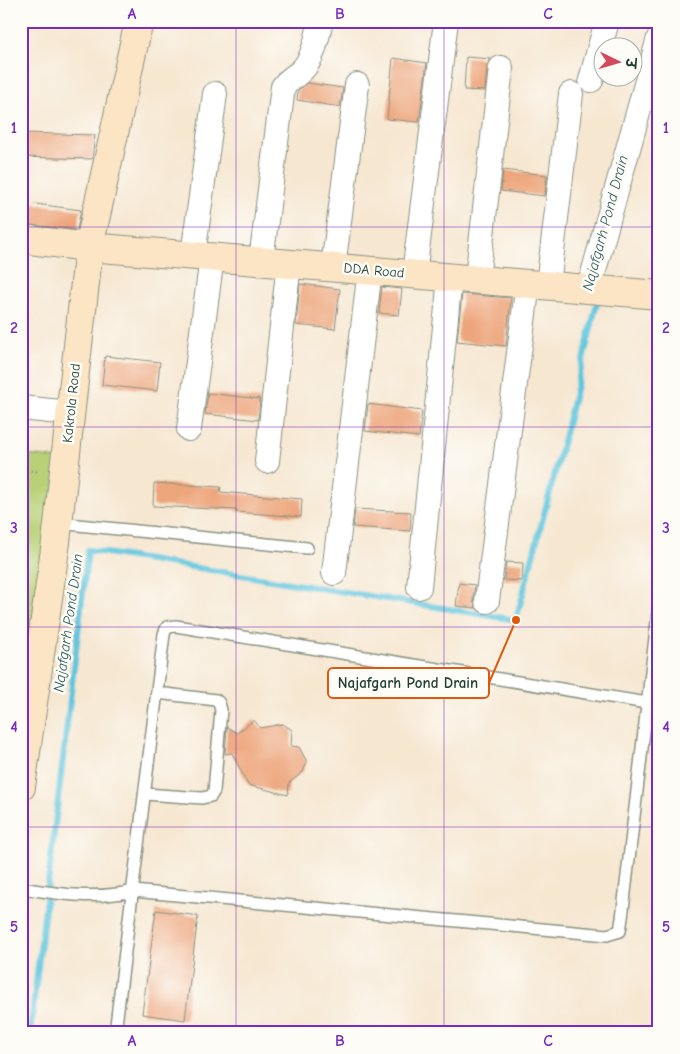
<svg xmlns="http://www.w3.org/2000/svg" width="680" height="1054" viewBox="0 0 680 1054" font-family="'Comic Neue','Playpen Sans Deva',sans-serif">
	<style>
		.green { fill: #b8d176; stroke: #6c8755 }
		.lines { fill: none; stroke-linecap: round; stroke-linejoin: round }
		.stream { stroke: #61c6de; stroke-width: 6 }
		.building { fill: #eda57c }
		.lane-casing { stroke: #8a9282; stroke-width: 14 }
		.street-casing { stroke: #8a9282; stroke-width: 26 }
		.secondary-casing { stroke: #8a9282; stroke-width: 30 }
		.path { stroke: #8a9282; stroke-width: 3; stroke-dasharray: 1 4; stroke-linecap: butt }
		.lane { stroke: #fff; stroke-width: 11 }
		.street { stroke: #fff; stroke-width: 24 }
		.secondary { stroke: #fce5c4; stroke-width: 28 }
		.grid { fill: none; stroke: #7b2cbf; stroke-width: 1; stroke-opacity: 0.55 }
		.labels { text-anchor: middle; stroke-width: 5; stroke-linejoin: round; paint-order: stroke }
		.street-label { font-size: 14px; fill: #1f3d34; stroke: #fdfcf7 }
		.water-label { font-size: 15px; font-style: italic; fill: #305f5e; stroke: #fdfcf7 }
		.leader { fill: none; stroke: #de580e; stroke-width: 2 }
		.callout-dot { fill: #de580e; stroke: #fdfcf7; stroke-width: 2 }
		.callout { fill: #fdfcf7; stroke: #de580e; stroke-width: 2 }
		.callout-label { font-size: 15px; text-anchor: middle; font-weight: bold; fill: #1f3d34 }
		.neatline { fill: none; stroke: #7b2cbf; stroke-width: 2 }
		.grid-label { font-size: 16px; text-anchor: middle; font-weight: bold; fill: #7b2cbf }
	</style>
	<rect width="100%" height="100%" fill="#fdfcf7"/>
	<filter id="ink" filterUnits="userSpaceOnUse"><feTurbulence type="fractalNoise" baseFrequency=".02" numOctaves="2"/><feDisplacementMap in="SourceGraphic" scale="10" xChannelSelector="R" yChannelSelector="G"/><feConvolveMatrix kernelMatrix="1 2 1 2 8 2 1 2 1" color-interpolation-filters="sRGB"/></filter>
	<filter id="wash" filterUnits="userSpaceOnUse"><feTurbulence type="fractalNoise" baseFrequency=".0096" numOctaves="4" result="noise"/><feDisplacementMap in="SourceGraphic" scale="20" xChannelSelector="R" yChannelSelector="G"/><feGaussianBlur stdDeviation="1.12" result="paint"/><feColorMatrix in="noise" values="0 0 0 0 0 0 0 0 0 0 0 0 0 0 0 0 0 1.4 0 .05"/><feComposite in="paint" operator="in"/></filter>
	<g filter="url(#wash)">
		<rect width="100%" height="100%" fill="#f6e7d1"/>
		<polygon class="green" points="21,454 60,459 21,726"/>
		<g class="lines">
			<polyline class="stream" points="30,1033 88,550 516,620 563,442 599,295"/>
		</g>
		<g id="blocks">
			<g class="building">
				<polygon points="466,57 491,59 487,66 485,91 464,90"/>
				<polygon points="393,58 427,63 419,122 387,119"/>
				<polygon points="308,83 343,88 340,107 297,100 298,90"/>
				<polygon points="21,133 95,135 92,159 21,157"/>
				<polygon points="503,170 547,175 545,196 501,191"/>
				<polygon points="21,202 81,210 77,230 21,224"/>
				<polygon points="300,284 340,289 335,329 296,325"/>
				<polygon points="382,287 402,289 399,315 379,313"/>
				<polygon points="462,294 511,298 506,346 457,341"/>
				<polygon points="105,356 160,362 157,391 102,385"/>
				<polygon points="208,393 260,399 258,420 205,414"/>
				<polygon points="368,404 422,411 419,437 365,431"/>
				<polygon points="154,483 221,487 220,492 302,499 301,517 236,512 236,510 153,506"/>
				<polygon points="355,509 411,512 410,531 353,527"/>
				<polygon points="506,562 523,563 522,581 504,580"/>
				<polygon points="459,583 475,585 473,600 476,608 456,606"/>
				<polygon points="254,720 260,728 283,724 292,730 291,746 299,747 307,762 303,772 289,783 288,795 248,785 232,753 225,754 227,727 237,733"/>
				<polygon points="156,910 198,916 185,1020 142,1014"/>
			</g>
		</g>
	</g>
	<g filter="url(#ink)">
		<use href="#blocks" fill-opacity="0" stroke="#8a9282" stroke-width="1"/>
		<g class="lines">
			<defs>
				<g id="lane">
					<polyline points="58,523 307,548"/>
					<polyline points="145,794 202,798 211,796 214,791 221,710 219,703 216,700 157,693"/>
					<path d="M 21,888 C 60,894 94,900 133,891 L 607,935 L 620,931 L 622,918 L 659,604"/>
					<polyline points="115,1033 164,634 167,627 176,626 647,703"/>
				</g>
				<g id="street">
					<polyline points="591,80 607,21"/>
					<polyline points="193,255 215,94"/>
					<path d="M 261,261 L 283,87 C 288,79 297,76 303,69 C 314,57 317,36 321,21"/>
					<polyline points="333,267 357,85"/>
					<polyline points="414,274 446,21"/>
					<polyline points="477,279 501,68"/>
					<polyline points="548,285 571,94"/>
					<polyline points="589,288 659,38"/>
					<polyline points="21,408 70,413"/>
					<polyline points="189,429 212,257"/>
					<polyline points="267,461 289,263"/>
					<polyline points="334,573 370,269"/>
					<polyline points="419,587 450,277"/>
					<polyline points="487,601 528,283"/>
				</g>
				<g id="secondary">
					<polyline points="21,239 89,247 659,295"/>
					<polyline points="21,787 56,542 89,247 139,21"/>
				</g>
			</defs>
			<use href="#lane" class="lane-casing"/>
			<use href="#street" class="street-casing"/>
			<use href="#secondary" class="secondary-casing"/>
			<polyline class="path" points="21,469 40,472"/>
			<use href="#lane" class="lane"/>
			<use href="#street" class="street"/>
			<use href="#secondary" class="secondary"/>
		</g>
	</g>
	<path class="grid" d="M 236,21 L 236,1033M 444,21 L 444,1033M 21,227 L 659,227M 21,427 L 659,427M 21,627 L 659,627M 21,827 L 659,827"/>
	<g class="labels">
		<g class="street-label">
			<text transform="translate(374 270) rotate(5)" y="5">DDA Road</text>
			<text transform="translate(71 403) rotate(-84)" y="5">Kakrola Road</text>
		</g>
		<g class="water-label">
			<text transform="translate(605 223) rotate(-75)" y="5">Najafgarh Pond Drain</text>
			<text transform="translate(68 623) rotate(-82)" y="5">Najafgarh Pond Drain</text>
		</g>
	</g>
	<path class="leader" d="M516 620L489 683"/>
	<circle class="callout-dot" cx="516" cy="620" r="5"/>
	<rect class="callout" x="328" y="668" width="161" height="30" rx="5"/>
	<g class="callout-label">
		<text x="408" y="688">Najafgarh Pond Drain</text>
	</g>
	<rect width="680" height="1054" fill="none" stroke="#fdfcf7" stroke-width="55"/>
	<g transform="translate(618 62) rotate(95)"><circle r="24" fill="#fdfcf7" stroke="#a4b0a9"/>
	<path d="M0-4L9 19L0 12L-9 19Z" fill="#d1495b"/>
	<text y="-8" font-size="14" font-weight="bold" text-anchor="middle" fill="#1f3d34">उ</text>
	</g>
	<rect x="28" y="28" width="624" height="998" class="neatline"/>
	<g class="grid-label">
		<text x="132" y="19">A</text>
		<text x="340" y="19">B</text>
		<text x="548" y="19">C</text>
		<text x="14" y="133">1</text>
		<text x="666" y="133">1</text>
		<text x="14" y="333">2</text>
		<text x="666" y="333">2</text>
		<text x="14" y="533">3</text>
		<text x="666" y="533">3</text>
		<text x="14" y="732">4</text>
		<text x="666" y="732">4</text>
		<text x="14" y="932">5</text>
		<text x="666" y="932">5</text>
		<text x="132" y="1046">A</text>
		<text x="340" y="1046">B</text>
		<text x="548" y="1046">C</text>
	</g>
</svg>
